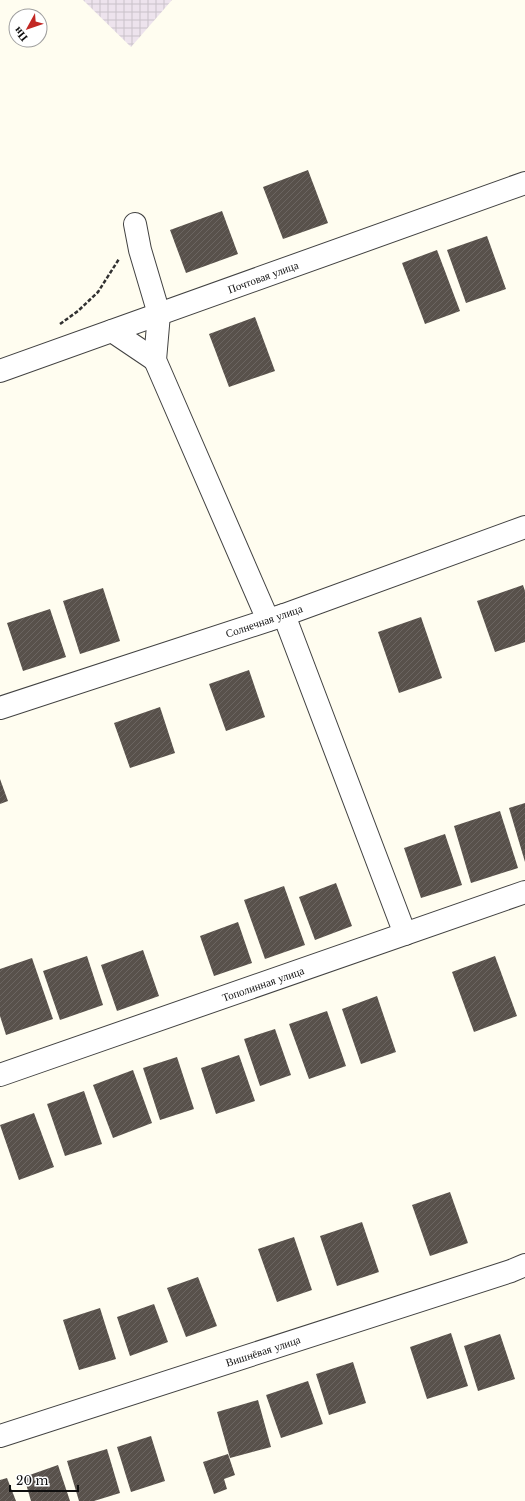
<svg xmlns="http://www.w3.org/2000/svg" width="525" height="1501" viewBox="0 0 525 1501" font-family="'Libre Baskerville',serif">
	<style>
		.industrial { fill: url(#industrial-grid) }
		.building { fill: url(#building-hatch) }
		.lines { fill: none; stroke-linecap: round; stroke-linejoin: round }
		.minor-casing { stroke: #424242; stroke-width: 24 }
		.path { stroke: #313131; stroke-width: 2.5; stroke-dasharray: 4 2; stroke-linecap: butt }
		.minor { stroke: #fff; stroke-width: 22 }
		.labels { text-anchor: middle; stroke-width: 4; stroke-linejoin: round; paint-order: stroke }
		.street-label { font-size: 11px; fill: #0f0f0f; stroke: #fff }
	</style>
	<defs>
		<pattern id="industrial-grid" width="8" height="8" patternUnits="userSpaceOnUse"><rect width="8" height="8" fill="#ede3ed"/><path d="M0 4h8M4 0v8" fill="none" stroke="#cac2ca"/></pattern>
		<pattern id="building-hatch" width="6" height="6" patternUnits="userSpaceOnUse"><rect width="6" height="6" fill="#58514b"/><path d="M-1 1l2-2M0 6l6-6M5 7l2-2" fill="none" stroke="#6b6561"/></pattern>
	</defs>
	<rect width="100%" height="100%" fill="#fffdf0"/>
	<polygon class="industrial" points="83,0 172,0 131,47"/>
	<g class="building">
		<polygon points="308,170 328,223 283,239 263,187"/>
		<polygon points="222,211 238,254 186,273 170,230"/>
		<polygon points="487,236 506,289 466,303 447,250"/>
		<polygon points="437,250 460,311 425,324 402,263"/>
		<polygon points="255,317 275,371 229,387 209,334"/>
		<polygon points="523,585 525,591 525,642 495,652 477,601"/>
		<polygon points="103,588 120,641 80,654 63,601"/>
		<polygon points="50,609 66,657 23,671 7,623"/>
		<polygon points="421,617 442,678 399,693 378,632"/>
		<polygon points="249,670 265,717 226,731 209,684"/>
		<polygon points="160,707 175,753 130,768 114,723"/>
		<polygon points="0,779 8,801 0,804"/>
		<polygon points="525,803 525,862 509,808"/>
		<polygon points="500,811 518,868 471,883 454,826"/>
		<polygon points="445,834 462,885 421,898 404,848"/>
		<polygon points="336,883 352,926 315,940 299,897"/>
		<polygon points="284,886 305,945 265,959 244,900"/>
		<polygon points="238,922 252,963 214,976 200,936"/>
		<polygon points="143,950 159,996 117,1011 101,965"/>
		<polygon points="87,956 103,1005 60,1020 43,971"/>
		<polygon points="495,956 517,1016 474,1032 452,972"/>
		<polygon points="32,958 53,1019 6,1035 0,1016 0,969"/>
		<polygon points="377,996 396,1052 361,1064 342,1009"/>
		<polygon points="327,1011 346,1066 309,1079 289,1024"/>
		<polygon points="275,1029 291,1075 260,1086 244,1039"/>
		<polygon points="239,1055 255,1101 216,1114 201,1068"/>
		<polygon points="177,1057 194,1109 160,1120 143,1068"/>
		<polygon points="133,1070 152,1123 113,1138 93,1085"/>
		<polygon points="84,1091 102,1144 65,1156 47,1104"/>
		<polygon points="34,1113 54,1167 19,1180 0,1125"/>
		<polygon points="450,1192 468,1243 430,1256 412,1205"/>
		<polygon points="362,1222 379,1272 337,1286 320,1236"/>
		<polygon points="294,1237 312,1290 277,1302 258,1249"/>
		<polygon points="198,1277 217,1326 186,1337 167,1288"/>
		<polygon points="154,1304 168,1342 130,1356 117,1317"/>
		<polygon points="100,1308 116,1359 79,1370 63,1320"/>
		<polygon points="451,1333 468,1386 427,1399 410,1347"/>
		<polygon points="500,1334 515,1379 478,1391 464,1346"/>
		<polygon points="353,1362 366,1403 329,1415 316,1374"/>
		<polygon points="308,1381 323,1424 281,1438 266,1395"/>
		<polygon points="258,1400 271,1447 230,1458 217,1412"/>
		<polygon points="151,1436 165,1481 131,1492 117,1447"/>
		<polygon points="107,1449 120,1493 94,1501 79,1501 67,1461"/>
		<polygon points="228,1454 235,1475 224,1479 227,1489 214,1494 203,1462"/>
		<polygon points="58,1465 70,1501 31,1501 24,1477"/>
		<polygon points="7,1478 16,1501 0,1501 0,1480"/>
	</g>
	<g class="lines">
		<defs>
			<g id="minor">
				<polyline points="135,224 140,250 159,314 155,360 268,620"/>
				<polyline points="112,331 155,360"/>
				<polyline points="0,371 525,183"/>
				<polyline points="284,615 405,934"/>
				<polyline points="0,708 284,615 525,527"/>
				<polyline points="0,1075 525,892"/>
				<polyline points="0,1436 511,1271 525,1265"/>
			</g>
		</defs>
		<use href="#minor" class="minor-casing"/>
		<polyline class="path" points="60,324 78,311 98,292 119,259"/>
		<use href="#minor" class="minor"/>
	</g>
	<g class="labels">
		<g class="street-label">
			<text transform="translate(263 277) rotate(-20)" y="4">Почтовая улица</text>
			<text transform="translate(264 621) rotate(-19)" y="4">Солнечная улица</text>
			<text transform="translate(263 984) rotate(-19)" y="4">Тополинная улица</text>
			<text transform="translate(263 1351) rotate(-18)" y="4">Вишнёвая улица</text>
		</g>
	</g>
	<g transform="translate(28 28) rotate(230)"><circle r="19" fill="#ffffff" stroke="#9f9f9f"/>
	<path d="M0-3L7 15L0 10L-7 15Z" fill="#c22723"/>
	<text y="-6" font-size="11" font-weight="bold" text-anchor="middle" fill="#0f0f0f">Пн</text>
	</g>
	<path d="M10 1485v6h68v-6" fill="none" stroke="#0f0f0f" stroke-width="2"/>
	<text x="16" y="1485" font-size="12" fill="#0f0f0f" stroke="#ffffff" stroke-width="3" paint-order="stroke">20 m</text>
</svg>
